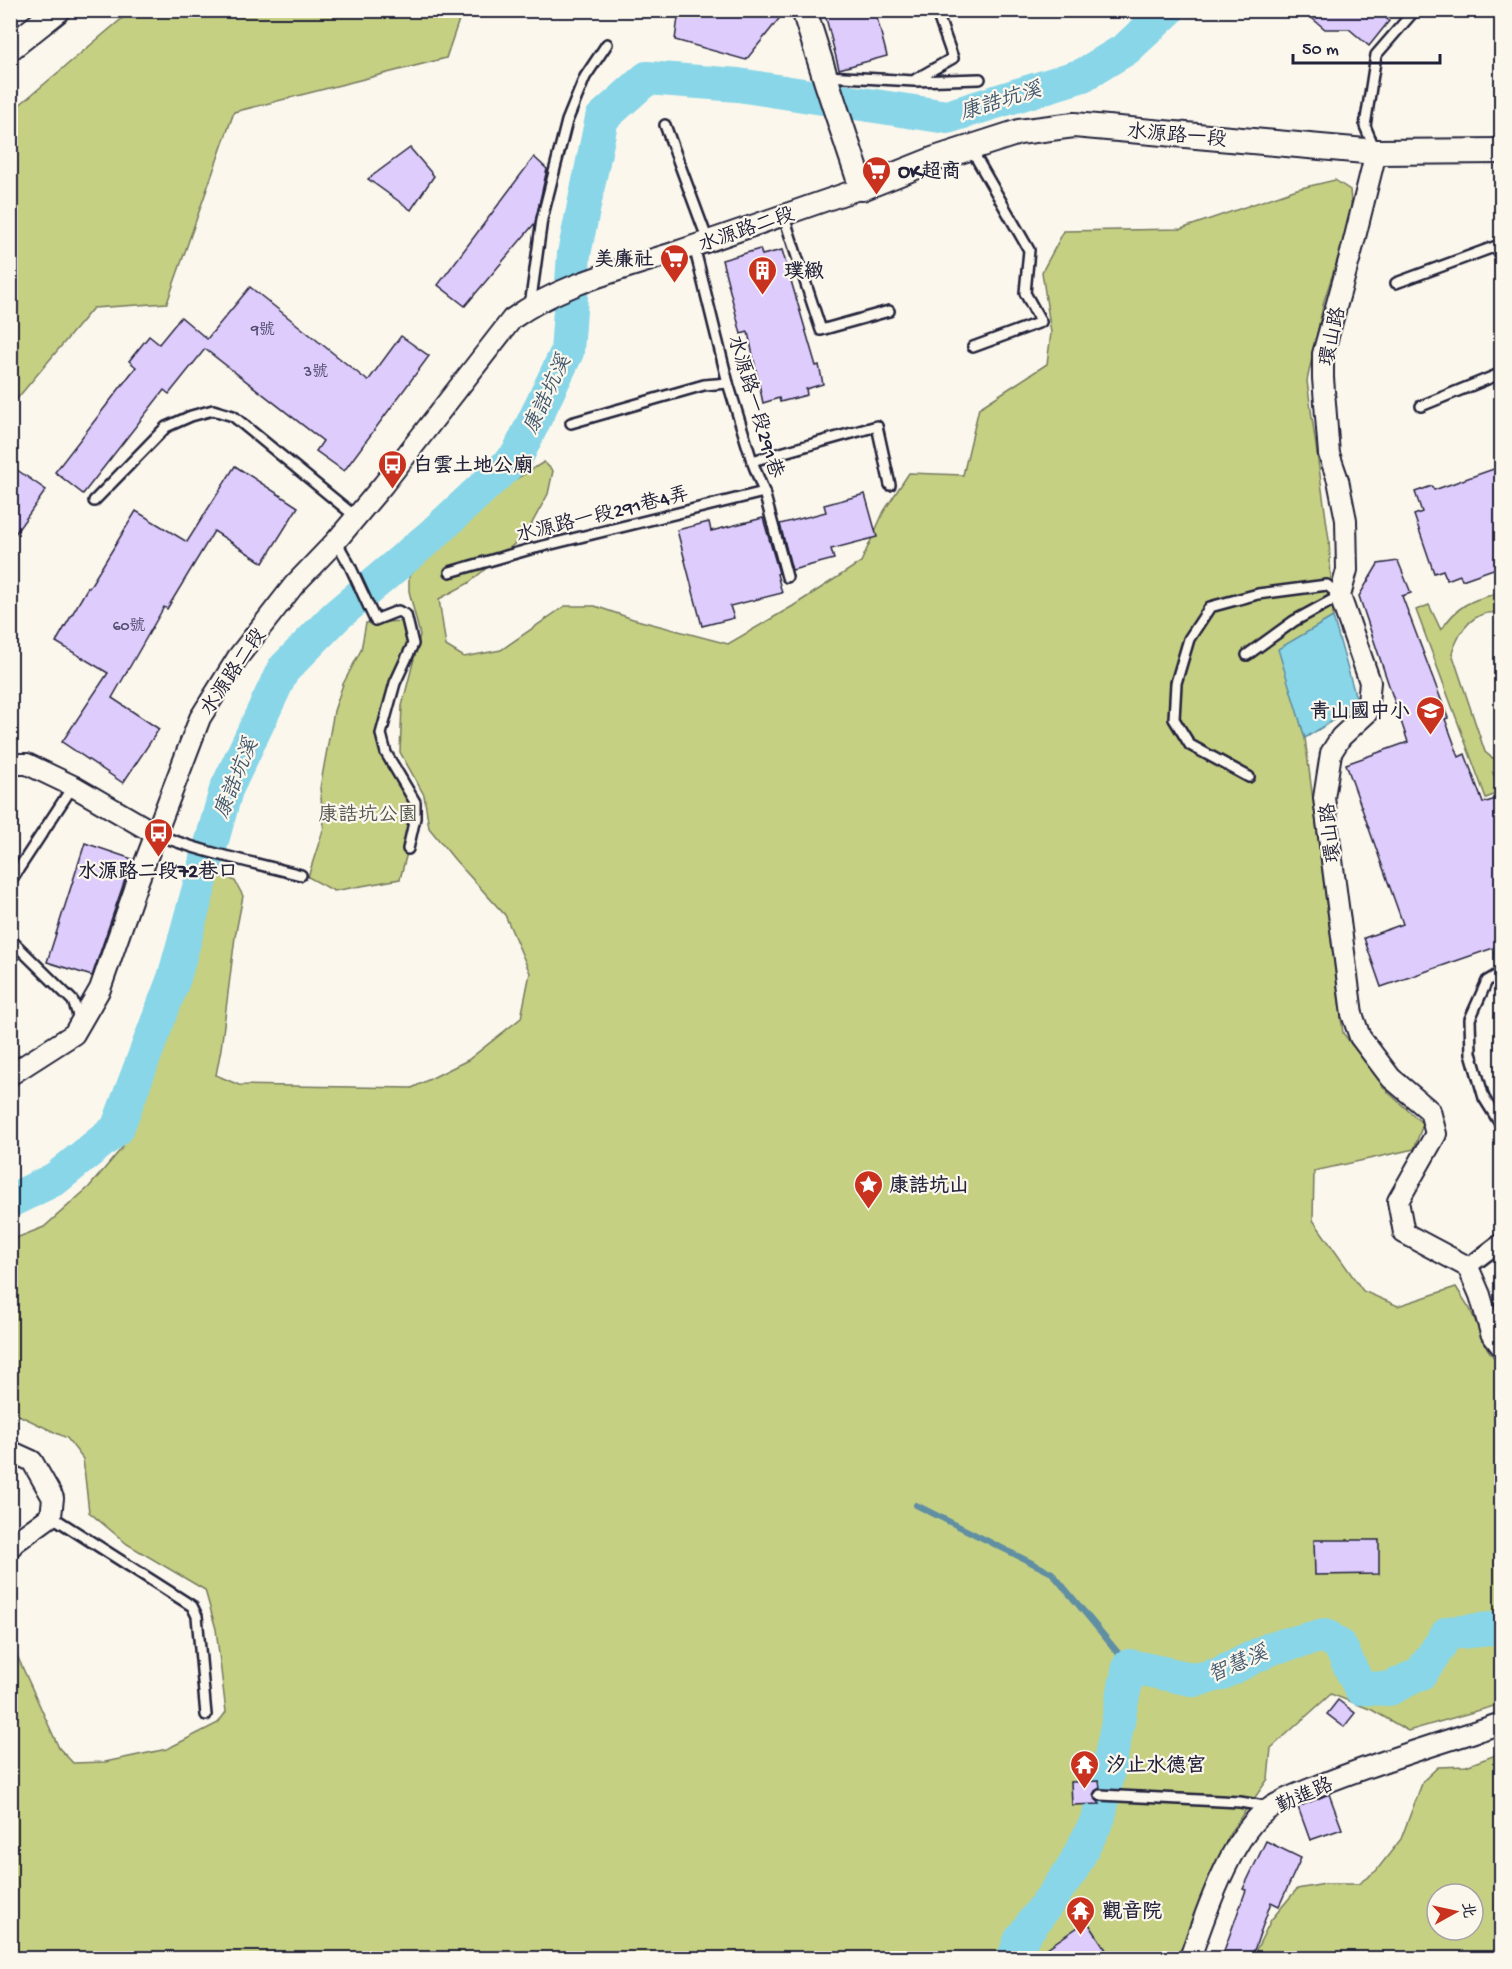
<svg xmlns="http://www.w3.org/2000/svg" width="1512" height="1969" viewBox="0 0 1512 1969" font-family="'Gochi Hand','LXGW WenKai TC',sans-serif">
	<style>
		.green { fill: #c5d083; stroke: #74795f; stroke-width: 1.5; fill-rule: evenodd }
		.water { fill: #89d6e8; stroke: #608ea3; stroke-width: 1.5 }
		.lines { fill: none; stroke-linecap: round; stroke-linejoin: round }
		.stream { stroke: #608ea3; stroke-width: 6 }
		.river { stroke: #89d6e8; stroke-width: 34 }
		.building { fill: #deccfd; stroke: #22223b; stroke-width: 1.5 }
		.service-casing { stroke: #22223b; stroke-width: 14 }
		.pedestrian-casing { stroke: #22223b; stroke-width: 20 }
		.minor-casing { stroke: #22223b; stroke-width: 24 }
		.tertiary-casing { stroke: #22223b; stroke-width: 28 }
		.service { stroke: #fbf7ec; stroke-width: 9 }
		.pedestrian { stroke: #fbf7ec; stroke-width: 15 }
		.minor { stroke: #fbf7ec; stroke-width: 20 }
		.tertiary { stroke: #fbf7ec; stroke-width: 24 }
		.labels { text-anchor: middle; stroke-width: 4.5; stroke-linejoin: round; paint-order: stroke }
		.number-label { font-size: 16px; fill: #514c6c }
		.street-label { font-size: 20px; fill: #22223b; stroke: #fbf7ec }
		.poi-label { font-size: 20px; font-weight: bold; fill: #22223b; stroke: #fbf7ec; text-anchor: start }
		.park-label { font-size: 20px; fill: #535651; stroke: #fbf7ec }
		.water-label { font-size: 21px; font-style: italic; fill: #41586f; stroke: #fbf7ec }
	</style>
	<rect width="100%" height="100%" fill="#fbf7ec"/>
	<filter id="ink" filterUnits="userSpaceOnUse"><feTurbulence type="fractalNoise" baseFrequency=".0167" numOctaves="2"/><feDisplacementMap in="SourceGraphic" scale="12" xChannelSelector="R" yChannelSelector="G"/><feConvolveMatrix kernelMatrix="1 2 1 2 8 2 1 2 1" color-interpolation-filters="sRGB"/></filter>
	<g filter="url(#ink)">
		<g class="green">
			<polygon points="324,11 368,15 368,10 462,11 446,58 234,112 167,303 93,308 11,406 11,112 131,11"/>
			<polygon points="1335,180 1350,190 1352,214 1324,301 1307,381 1329,540 1333,617 1279,649 1305,738 1343,1033 1389,1093 1423,1124 1414,1149 1314,1171 1313,1220 1363,1291 1398,1306 1456,1287 1470,1309 1487,1348 1501,1368 1501,1704 1408,1731 1372,1710 1331,1694 1271,1748 1268,1779 1231,1831 1183,1945 1211,1955 1215,1958 11,1958 10,1640 59,1748 73,1763 105,1762 167,1749 218,1723 226,1712 216,1629 205,1590 127,1544 89,1512 83,1459 67,1438 10,1411 11,1240 44,1227 89,1187 122,1148 142,1093 163,1047 209,894 220,874 235,881 243,896 235,937 221,1049 216,1075 239,1085 412,1088 468,1060 521,1018 530,973 505,915 455,860 429,828 424,795 400,752 402,706 420,635 409,591 409,576 506,485 544,462 553,471 548,494 526,534 469,583 439,599 446,646 464,657 501,650 565,606 595,606 633,619 728,644 793,606 861,562 884,511 909,473 963,475 979,408 1047,364 1051,333 1042,272 1064,231 1181,229 1297,189"/>
			<path d="M 1496,594 L 1501,594 L 1501,613 C 1474,609 1460,629 1452,653 L 1485,752 L 1491,757 L 1501,762 L 1501,778 L 1493,773 L 1501,792 L 1486,798 L 1416,610 L 1429,605 L 1441,630 C 1457,606 1470,600 1496,594 Z"/>
			<polygon points="403,621 409,646 389,688 378,743 415,802 408,849 400,879 334,891 308,877 324,827 320,788 334,711 343,684 361,650 366,623"/>
			<path d="M 1501,1753 L 1501,1958 L 1252,1958 L 1271,1920 L 1297,1889 L 1325,1884 L 1358,1884 L 1376,1871 L 1401,1839 L 1423,1781 L 1438,1767 L 1466,1766 ZM 1437,1894 L 1473,1894 L 1473,1930 L 1437,1930 Z"/>
		</g>
		<polygon class="water" points="1333,617 1358,705 1305,738 1278,649"/>
		<g class="lines">
			<polyline class="stream" points="916,1505 1052,1573 1129,1666"/>
			<g class="river">
				<polyline points="10,1201 55,1179 117,1129 174,978 226,790 283,670 336,616 432,535 517,456 567,352 574,254 602,118 647,78 738,85 947,117 1083,75 1126,49 1168,10"/>
				<polyline points="1014,1958 1021,1939 1071,1871 1099,1817 1129,1666 1196,1680 1220,1674 1272,1648 1325,1635 1340,1646 1360,1688 1389,1689 1421,1673 1448,1633 1502,1628"/>
			</g>
		</g>
		<g class="building">
			<polygon points="679,10 786,10 746,60 675,40"/>
			<polygon points="824,10 875,10 887,56 839,69"/>
			<polygon points="1302,10 1377,10 1389,21 1369,46 1349,29 1325,29"/>
			<polygon points="410,148 434,176 411,210 368,179"/>
			<polygon points="534,157 547,169 535,223 465,306 438,285"/>
			<polygon points="760,249 762,255 782,250 816,366 819,365 823,384 806,389 807,395 780,402 779,398 763,403 748,332 741,334 722,260"/>
			<polygon points="250,287 368,381 401,336 429,356 344,471 316,451 323,441 205,349 169,394 164,390 83,494 55,472 136,367 129,361 149,336 159,344 181,317 207,339"/>
			<polygon points="10,465 46,490 10,541"/>
			<polygon points="235,466 298,507 263,563 214,531 167,609 164,607 112,698 159,729 123,783 62,742 108,673 56,642 88,587 89,588 136,511 187,542"/>
			<polygon points="1502,466 1502,566 1462,580 1460,575 1447,580 1443,570 1434,573 1414,515 1422,512 1415,492 1432,486 1434,490"/>
			<polygon points="865,494 877,537 831,549 834,559 792,570 780,524 826,512 824,505"/>
			<polygon points="763,518 779,573 777,574 782,593 730,606 734,618 702,626 677,530 709,522 711,531"/>
			<polygon points="1398,561 1411,593 1402,596 1448,718 1445,719 1459,757 1465,754 1483,803 1502,797 1502,945 1381,987 1364,938 1403,924 1346,764 1408,742 1359,596 1378,564"/>
			<polygon points="85,843 132,859 92,976 47,962"/>
			<polygon points="1314,1540 1379,1540 1379,1574 1315,1575"/>
			<polygon points="1338,1700 1355,1713 1344,1727 1327,1714"/>
			<polygon points="1099,1781 1100,1788 1095,1791 1093,1795 1100,1804 1072,1805 1071,1782"/>
			<polygon points="1329,1794 1342,1829 1310,1840 1298,1807"/>
			<polygon points="1266,1841 1301,1858 1279,1906 1271,1902 1251,1959 1221,1959 1246,1890 1243,1889"/>
			<polygon points="1087,1921 1112,1959 1031,1959"/>
		</g>
		<g class="lines">
			<defs>
				<g id="service">
					<polyline points="827,76 914,81 980,79"/>
					<polyline points="916,79 953,58 936,10"/>
					<polyline points="665,125 708,241"/>
					<polyline points="971,149 1029,250 1025,293 1041,322 973,347"/>
					<polyline points="1375,150 1365,126 1376,55 1415,10"/>
					<polyline points="783,214 821,330 889,311"/>
					<polyline points="694,246 728,383 752,461 764,492 787,577"/>
					<polyline points="1396,283 1502,244"/>
					<polyline points="530,306 542,219 567,121 585,77 607,44"/>
					<polyline points="1421,406 1502,373"/>
					<polyline points="571,423 704,385 728,383"/>
					<polyline points="752,461 877,426 890,485"/>
					<polyline points="94,501 166,427 191,416 213,410 233,416 356,517"/>
					<polyline points="336,541 350,566 375,620 398,611 406,615 413,644 395,683 381,734 386,753 415,802 415,818 408,849"/>
					<polyline points="450,572 527,550 764,492"/>
					<polyline points="1247,655 1294,621 1340,596 1327,585 1258,594 1210,607 1189,639 1176,683 1174,719 1190,745 1249,777"/>
					<path d="M 156,834 C 203,853 252,862 301,875"/>
					<polyline points="10,882 73,786"/>
					<polyline points="10,939 73,1001 80,1021"/>
					<polyline points="1502,972 1487,981 1470,1019 1471,1053 1484,1098 1502,1127"/>
					<polyline points="51,1516 192,1606 197,1616 206,1715"/>
					<polyline points="1100,1795 1240,1802 1270,1807"/>
				</g>
				<polyline id="pedestrian" points="1468,1267 1502,1241"/>
				<g id="minor">
					<polyline points="1376,152 1351,253 1323,354 1323,378 1329,454 1338,480 1346,520 1347,570 1340,596 1370,682 1367,713 1341,737 1331,753 1324,798 1352,1014 1360,1037 1391,1078 1430,1111 1436,1134 1398,1201 1404,1233 1468,1267 1480,1295 1491,1333 1502,1347"/>
					<polyline points="10,764 27,764 73,786 156,834"/>
					<path d="M 10,1075 L 74,1034 L 100,989 L 136,886 L 200,718 L 238,657 L 294,585 L 336,541 L 383,485 L 512,319 C 560,284 621,270 676,252 C 739,231 800,209 862,188"/>
					<polyline points="10,1451 32,1461 53,1498 51,1516 14,1543 10,1548"/>
					<path d="M 1190,1958 C 1203,1920 1231,1838 1263,1813 C 1279,1800 1301,1793 1320,1785 C 1379,1761 1441,1743 1502,1723"/>
				</g>
				<g id="tertiary">
					<polyline points="804,10 827,83 862,188 935,159 1019,132 1074,125 1376,152 1502,151"/>
					<polyline points="10,48 58,10"/>
				</g>
			</defs>
			<use href="#service" class="service-casing"/>
			<use href="#pedestrian" class="pedestrian-casing"/>
			<use href="#minor" class="minor-casing"/>
			<use href="#tertiary" class="tertiary-casing"/>
			<use href="#service" class="service"/>
			<use href="#pedestrian" class="pedestrian"/>
			<use href="#minor" class="minor"/>
			<use href="#tertiary" class="tertiary"/>
		</g>
	</g>
	<defs>
		<symbol id="supermarket-pin" viewBox="-11 -11 22 30"><path d="M0 17L-7.5 6A9.5 9.5 0 1 1 7.5 6Z" fill="#c8321e" stroke="#fbf7ec"/><path d="M-6-5.5h2.5l.6 2H6L4.5 2H-2.5L-4.4-4H-6ZM-1.5 3.2a1.3 1.3 0 1 0 .1 0ZM3 3.2a1.3 1.3 0 1 0 .1 0Z" fill="#fff"/></symbol>
		<symbol id="building-pin" viewBox="-11 -11 22 30"><path d="M0 17L-7.5 6A9.5 9.5 0 1 1 7.5 6Z" fill="#c8321e" stroke="#fbf7ec"/><path d="M-4-6H4V6H1V3H-1V6H-4ZM-2.5-4.3h1.7v1.8h-1.7ZM.8-4.3h1.7v1.8H.8ZM-2.5-1h1.7V.8h-1.7ZM.8-1h1.7V.8H.8Z" fill="#fff"/></symbol>
		<symbol id="bus-pin" viewBox="-11 -11 22 30"><path d="M0 17L-7.5 6A9.5 9.5 0 1 1 7.5 6Z" fill="#c8321e" stroke="#fbf7ec"/><path d="M-5-6H5V4H4V6H2V4H-2V6H-4V4H-5ZM-3.5-4V0h7V-4ZM-3.5 1.2v1.5H-2V1.2ZM2 1.2v1.5H3.5V1.2Z" fill="#fff"/></symbol>
		<symbol id="school-pin" viewBox="-11 -11 22 30"><path d="M0 17L-7.5 6A9.5 9.5 0 1 1 7.5 6Z" fill="#c8321e" stroke="#fbf7ec"/><path d="M0-5L7-2L0 1L-7-2ZM-4 1L0 2.5L4 1V4Q0 6-4 4Z" fill="#fff"/></symbol>
		<symbol id="sight-pin" viewBox="-11 -11 22 30"><path d="M0 17L-7.5 6A9.5 9.5 0 1 1 7.5 6Z" fill="#c8321e" stroke="#fbf7ec"/><path d="M0-6L1.8-2.2L6-1.7L2.9 1.2L3.7 5.4L0 3.3L-3.7 5.4L-2.9 1.2L-6-1.7L-1.8-2.2Z" fill="#fff"/></symbol>
		<symbol id="temple-pin" viewBox="-11 -11 22 30"><path d="M0 17L-7.5 6A9.5 9.5 0 1 1 7.5 6Z" fill="#c8321e" stroke="#fbf7ec"/><path d="M0-6L5-2H3V0L6.5 2.5H4V6H1.5V3h-3V6H-4V2.5H-6.5L-3 0V-2H-5Z" fill="#fff"/></symbol>
	</defs>
	<g fill-rule="evenodd">
		<use href="#supermarket-pin" x="860" y="154" width="33" height="45"/>
		<use href="#supermarket-pin" x="658" y="242" width="33" height="45"/>
		<use href="#building-pin" x="746" y="254" width="33" height="45"/>
		<use href="#bus-pin" x="376" y="448" width="33" height="45"/>
		<use href="#school-pin" x="1414" y="694" width="33" height="45"/>
		<use href="#bus-pin" x="142" y="816" width="33" height="45"/>
		<use href="#sight-pin" x="852" y="1168" width="33" height="45"/>
		<use href="#temple-pin" x="1068" y="1748" width="33" height="45"/>
		<use href="#temple-pin" x="1064" y="1894" width="33" height="45"/>
	</g>
	<g class="labels">
		<g class="number-label">
			<text x="263" y="334">9號</text>
			<text x="316" y="376">3號</text>
			<text x="129" y="630">60號</text>
		</g>
		<g class="street-label">
			<text transform="translate(1177 134) rotate(5)" y="7">水源路一段</text>
			<text transform="translate(746 228) rotate(-19)" y="7">水源路二段</text>
			<text transform="translate(1331 336) rotate(-78)" y="7">環山路</text>
			<text transform="translate(757 406) rotate(73)" y="7">水源路一段291巷</text>
			<text transform="translate(602 513) rotate(-14)" y="7">水源路一段291巷4弄</text>
			<text transform="translate(232 671) rotate(-56)" y="7">水源路二段</text>
			<text transform="translate(1329 833) rotate(-96)" y="7">環山路</text>
			<text transform="translate(1304 1794) rotate(-24)" y="7">勤進路</text>
		</g>
		<g class="poi-label">
			<text x="898" y="177">OK超商</text>
			<text x="654" y="265" text-anchor="end">美廉社</text>
			<text x="784" y="277">璞緻</text>
			<text x="413" y="471">白雲土地公廟</text>
			<text x="1410" y="717" text-anchor="end">青山國中小</text>
			<text x="158" y="877" text-anchor="middle">水源路二段72巷口</text>
			<text x="889" y="1191">康誥坑山</text>
			<text x="1106" y="1771">汐止水德宮</text>
			<text x="1102" y="1917">觀音院</text>
		</g>
		<g class="park-label">
			<text x="368" y="820">康誥坑公園</text>
		</g>
		<g class="water-label">
			<text transform="translate(1000 100) rotate(-17)" y="7">康誥坑溪</text>
			<text transform="translate(546 394) rotate(-65)" y="7">康誥坑溪</text>
			<text transform="translate(235 778) rotate(-68)" y="7">康誥坑溪</text>
			<text transform="translate(1237 1663) rotate(-23)" y="7">智慧溪</text>
		</g>
	</g>
	<rect width="1512" height="1969" fill="none" stroke="#fbf7ec" stroke-width="36"/>
	<rect x="18" y="18" width="1476" height="1933" fill="none" stroke="#22223b" stroke-width="2" filter="url(#ink)"/>
	<g transform="translate(1455 1912) rotate(82)"><circle r="28" fill="#fbf7ec" stroke="#a4a2a5" stroke-width="1.5"/>
	<path d="M0-4.5L10 22L0 15L-10 22Z" fill="#c8321e"/>
	<text y="-9" font-size="16" font-weight="bold" text-anchor="middle" fill="#22223b">北</text>
	</g>
	<path d="M1293 54v9h147v-9" fill="none" stroke="#22223b" stroke-width="3"/>
	<text x="1302" y="54" font-size="18" fill="#22223b" stroke="#fbf7ec" stroke-width="4.5" paint-order="stroke">50 m</text>
</svg>
